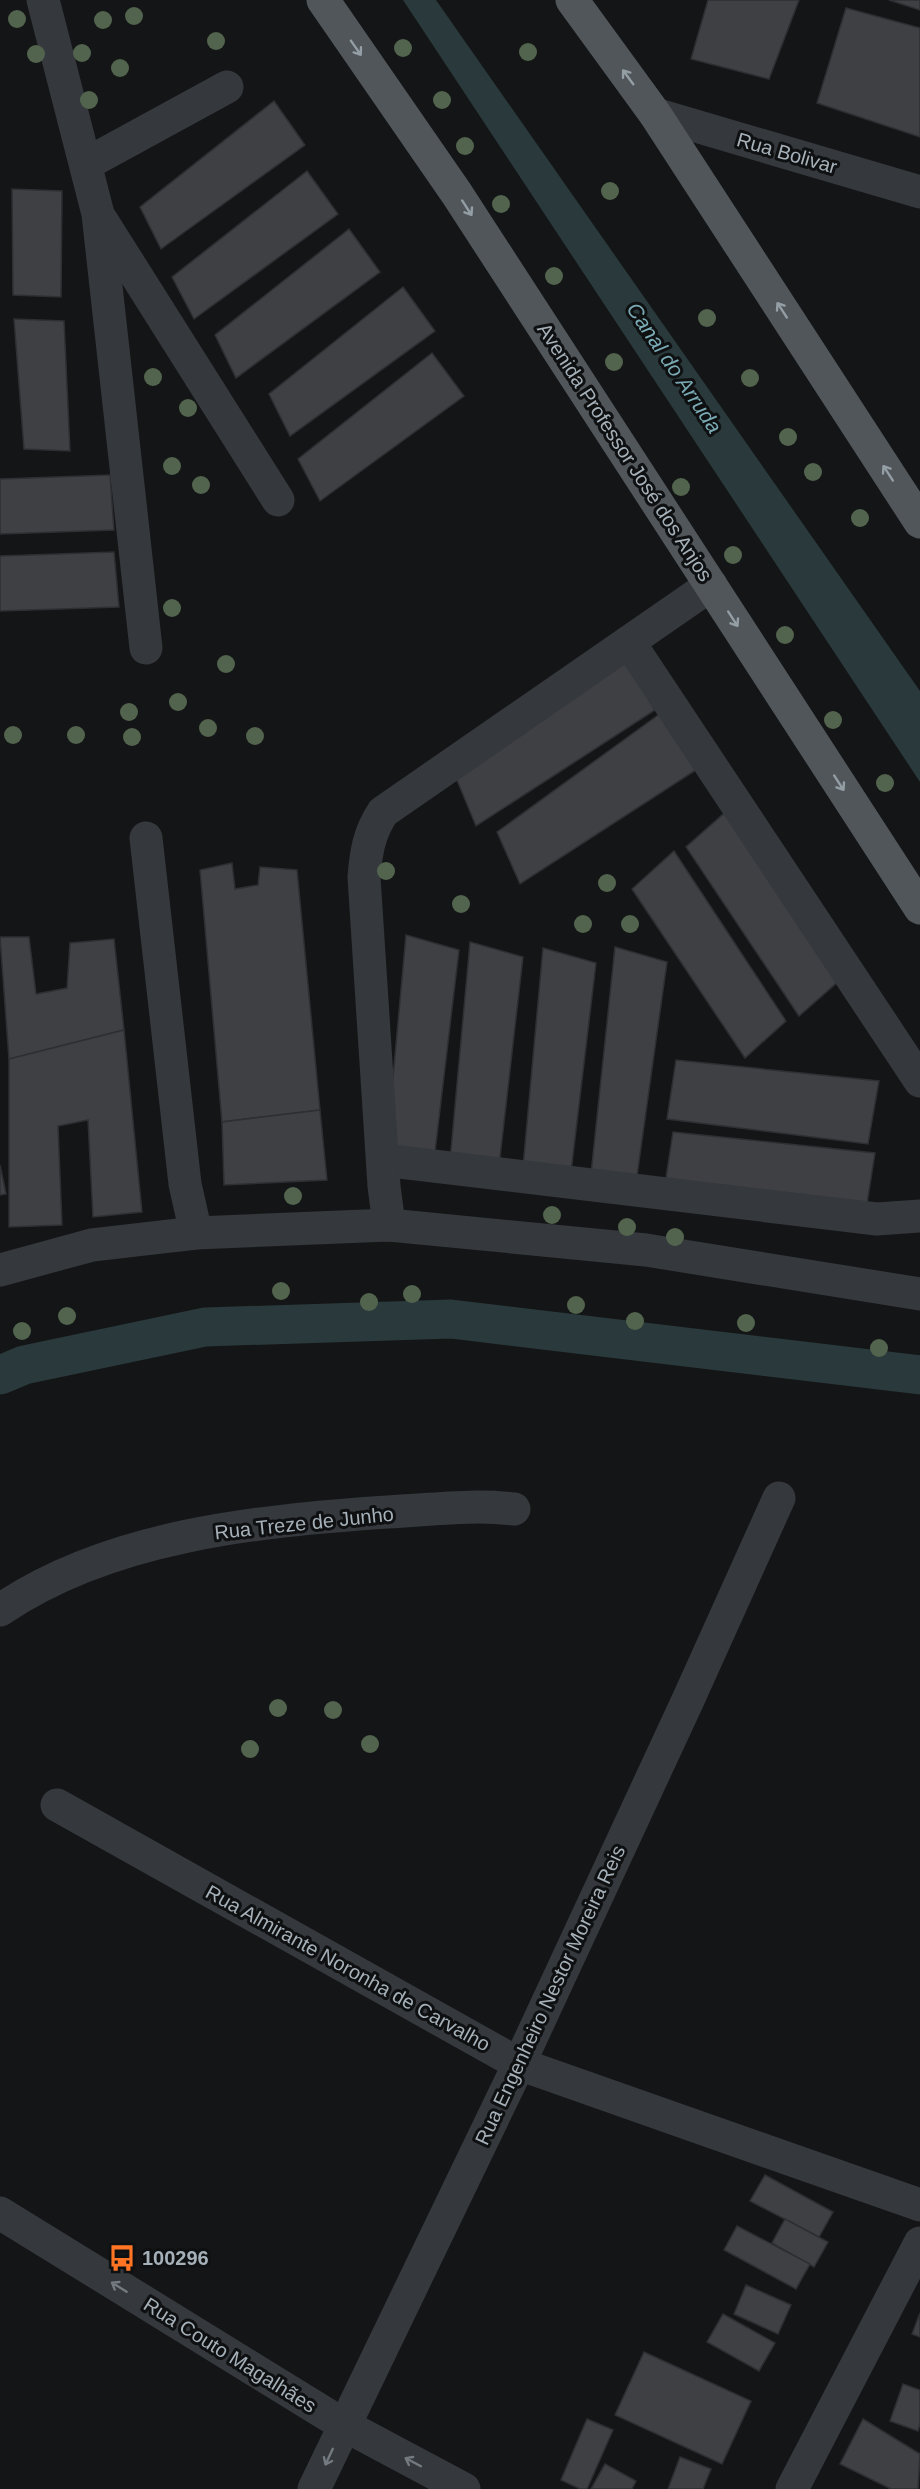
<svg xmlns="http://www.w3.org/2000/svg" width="920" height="2489" viewBox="0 0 920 2489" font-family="Arial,sans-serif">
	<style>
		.water { fill: #2a393b }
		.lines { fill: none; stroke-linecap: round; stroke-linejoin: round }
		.canal { stroke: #2a393b; stroke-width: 39 }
		.building { fill: #3e4044; stroke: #2e2f33; stroke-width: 1.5 }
		.minor { stroke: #35383c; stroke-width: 33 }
		.major { stroke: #51565b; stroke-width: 33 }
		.tree { fill: #52644e }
		.oneway { stroke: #949ea5 }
		.oneway2 { stroke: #737a80 }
		.labels { text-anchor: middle; stroke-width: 6; stroke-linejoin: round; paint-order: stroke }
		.street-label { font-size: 20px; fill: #a5b0b8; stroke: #0f1011 }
		.poi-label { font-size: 20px; font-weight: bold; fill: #a5b0b8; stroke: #0f1011; text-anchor: start }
		.water-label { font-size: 21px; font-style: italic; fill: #7aabb5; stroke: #0f1011 }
	</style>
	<rect width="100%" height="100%" fill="#141516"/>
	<polygon class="water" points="403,0 436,0 920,691 920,782"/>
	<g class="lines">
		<polyline class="canal" points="0,1375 24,1365 205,1327 451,1319 920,1375"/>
	</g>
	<g class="building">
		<polygon points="708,0 799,0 769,79 691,59"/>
		<polygon points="889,0 920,0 920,10"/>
		<polygon points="846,8 920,28 920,137 817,103"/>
		<polygon points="274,101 305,145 161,249 140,207"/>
		<polygon points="307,171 338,214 194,319 172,277"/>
		<polygon points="12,189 62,191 61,297 13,295"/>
		<polygon points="349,229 380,272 236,378 215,335"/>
		<polygon points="403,287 435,331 290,436 269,394"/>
		<polygon points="14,319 64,321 70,451 24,449"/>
		<polygon points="432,353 464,396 320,501 298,459"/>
		<polygon points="110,475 114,530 0,534 0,479"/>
		<polygon points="114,552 119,607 0,611 0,556"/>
		<polygon points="621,653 655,710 476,826 454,773"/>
		<polygon points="665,710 699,768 520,884 497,832"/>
		<polygon points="729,809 841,979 799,1016 686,847"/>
		<polygon points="674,851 786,1021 745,1058 632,889"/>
		<polygon points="232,863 235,889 258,885 260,867 297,870 320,1110 222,1122 200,870"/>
		<polygon points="406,935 459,950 434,1160 386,1154"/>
		<polygon points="0,937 29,937 36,994 67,988 70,943 114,939 124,1030 9,1059"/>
		<polygon points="470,942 523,957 499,1166 450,1161"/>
		<polygon points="615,947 667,962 636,1183 591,1174"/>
		<polygon points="543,948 596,963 571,1172 523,1167"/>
		<polygon points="124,1030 142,1212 93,1217 88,1120 58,1126 62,1225 9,1227 9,1059"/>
		<polygon points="676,1060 879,1081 868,1144 667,1119"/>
		<polygon points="320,1110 327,1180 224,1185 222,1122"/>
		<polygon points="673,1132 875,1153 865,1216 664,1191"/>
		<polygon points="0,1165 6,1194 0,1195"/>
		<polygon points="765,2175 833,2212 819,2237 750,2201"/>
		<polygon points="785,2219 828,2242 814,2267 772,2243"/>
		<polygon points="737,2226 810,2264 796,2289 724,2250"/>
		<polygon points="746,2285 791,2305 778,2334 734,2314"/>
		<polygon points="920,2313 920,2337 912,2334"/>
		<polygon points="723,2314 775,2343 759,2371 707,2342"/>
		<polygon points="644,2352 751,2401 722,2464 615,2415"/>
		<polygon points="903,2384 920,2390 920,2424 918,2431 890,2421"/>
		<polygon points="587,2419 613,2430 587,2489 580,2489 561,2480"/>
		<polygon points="863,2419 920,2454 918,2489 891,2489 840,2464"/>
		<polygon points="680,2457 711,2469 703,2489 668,2489"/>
		<polygon points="605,2464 636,2481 632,2489 591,2489"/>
	</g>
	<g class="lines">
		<g class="minor">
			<polyline points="43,0 98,214 146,648"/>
			<polyline points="655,114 920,192"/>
			<polyline points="86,164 227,87"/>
			<polyline points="102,221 278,500"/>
			<polyline points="629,642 920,1081"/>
			<polyline points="146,838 185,1184 196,1233"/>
			<polyline points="383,1160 877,1219 920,1216"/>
			<path d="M 389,1225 L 384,1186 L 364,877 C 366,852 369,833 383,812 L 711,585"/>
			<polyline points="0,1270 92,1245 196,1233 389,1225 646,1250 920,1294"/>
			<path d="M 0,1610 C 110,1535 258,1521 387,1512 C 430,1510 472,1504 514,1509"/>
			<polyline points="57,1805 519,2064 920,2205"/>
			<polyline points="0,2213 344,2425 464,2489"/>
			<polyline points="314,2489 519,2064 688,1700 779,1498"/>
			<polyline points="792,2489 920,2243"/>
		</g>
		<g class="major">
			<polyline points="323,0 457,194 920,908"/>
			<polyline points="572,0 655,114 920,522"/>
		</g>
	</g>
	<g class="tree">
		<circle cx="134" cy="16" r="9"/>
		<circle cx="17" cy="19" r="9"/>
		<circle cx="103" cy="20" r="9"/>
		<circle cx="216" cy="41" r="9"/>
		<circle cx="403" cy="48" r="9"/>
		<circle cx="528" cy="52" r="9"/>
		<circle cx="82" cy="53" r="9"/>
		<circle cx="36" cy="54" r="9"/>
		<circle cx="120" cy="68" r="9"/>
		<circle cx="89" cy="100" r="9"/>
		<circle cx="442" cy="100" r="9"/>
		<circle cx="465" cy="146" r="9"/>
		<circle cx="610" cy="191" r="9"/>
		<circle cx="501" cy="204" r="9"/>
		<circle cx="554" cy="276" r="9"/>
		<circle cx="707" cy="318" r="9"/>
		<circle cx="614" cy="362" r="9"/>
		<circle cx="153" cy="377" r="9"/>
		<circle cx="750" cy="378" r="9"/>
		<circle cx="188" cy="408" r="9"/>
		<circle cx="788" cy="437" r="9"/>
		<circle cx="172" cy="466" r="9"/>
		<circle cx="813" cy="472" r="9"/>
		<circle cx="201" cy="485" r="9"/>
		<circle cx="681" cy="487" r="9"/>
		<circle cx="860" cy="518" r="9"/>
		<circle cx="733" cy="555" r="9"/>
		<circle cx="172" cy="608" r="9"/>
		<circle cx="785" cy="635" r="9"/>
		<circle cx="226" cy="664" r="9"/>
		<circle cx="178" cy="702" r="9"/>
		<circle cx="129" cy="712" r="9"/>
		<circle cx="833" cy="720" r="9"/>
		<circle cx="208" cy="728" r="9"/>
		<circle cx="13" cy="735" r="9"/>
		<circle cx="76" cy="735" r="9"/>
		<circle cx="255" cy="736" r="9"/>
		<circle cx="132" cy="737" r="9"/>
		<circle cx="885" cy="783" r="9"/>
		<circle cx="386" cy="871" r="9"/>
		<circle cx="607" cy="883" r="9"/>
		<circle cx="461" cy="904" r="9"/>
		<circle cx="583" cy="924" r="9"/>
		<circle cx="630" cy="924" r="9"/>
		<circle cx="293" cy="1196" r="9"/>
		<circle cx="552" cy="1215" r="9"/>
		<circle cx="627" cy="1227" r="9"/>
		<circle cx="675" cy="1237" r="9"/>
		<circle cx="281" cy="1291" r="9"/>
		<circle cx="412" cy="1294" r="9"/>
		<circle cx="369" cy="1302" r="9"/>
		<circle cx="576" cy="1305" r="9"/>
		<circle cx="67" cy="1316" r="9"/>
		<circle cx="635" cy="1321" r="9"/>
		<circle cx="746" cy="1323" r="9"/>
		<circle cx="22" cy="1331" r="9"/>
		<circle cx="879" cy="1348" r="9"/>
		<circle cx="278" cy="1708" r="9"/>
		<circle cx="333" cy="1710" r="9"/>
		<circle cx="370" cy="1744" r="9"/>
		<circle cx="250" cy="1749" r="9"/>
	</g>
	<defs><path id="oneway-shaft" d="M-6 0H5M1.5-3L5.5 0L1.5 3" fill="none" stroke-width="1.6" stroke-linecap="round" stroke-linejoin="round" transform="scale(1.5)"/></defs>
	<g class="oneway">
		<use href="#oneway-shaft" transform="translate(356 48) rotate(55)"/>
		<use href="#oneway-shaft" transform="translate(628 77) rotate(-126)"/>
		<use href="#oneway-shaft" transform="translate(467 208) rotate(57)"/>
		<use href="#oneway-shaft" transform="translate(782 310) rotate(-123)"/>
		<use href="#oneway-shaft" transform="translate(888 473) rotate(-123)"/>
		<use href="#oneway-shaft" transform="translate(733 619) rotate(57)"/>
		<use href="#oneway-shaft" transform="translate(839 783) rotate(57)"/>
	</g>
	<g class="oneway2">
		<use href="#oneway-shaft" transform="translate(119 2287) rotate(-148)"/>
		<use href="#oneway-shaft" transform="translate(329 2457) rotate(115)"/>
		<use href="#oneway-shaft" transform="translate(413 2462) rotate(-152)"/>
	</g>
	<defs>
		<symbol id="bus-bare" viewBox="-9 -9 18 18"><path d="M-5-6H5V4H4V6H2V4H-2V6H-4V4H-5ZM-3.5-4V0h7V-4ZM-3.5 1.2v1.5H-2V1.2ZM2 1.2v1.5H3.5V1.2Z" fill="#ff7524" stroke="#0f1011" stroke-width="2.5" paint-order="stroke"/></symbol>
	</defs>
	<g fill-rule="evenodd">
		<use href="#bus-bare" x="103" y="2239" width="38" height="38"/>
	</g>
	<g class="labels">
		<g class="street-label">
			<text transform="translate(787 153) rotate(16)" y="7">Rua Bolivar</text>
			<text transform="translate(625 452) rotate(57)" y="7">Avenida Professor José dos Anjos</text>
			<text transform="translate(304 1523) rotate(-6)" y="7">Rua Treze de Junho</text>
			<text transform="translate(348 1968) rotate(29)" y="7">Rua Almirante Noronha de Carvalho</text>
			<text transform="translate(550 1995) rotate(-65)" y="7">Rua Engenheiro Nestor Moreira Reis</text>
			<text transform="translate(230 2355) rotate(32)" y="7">Rua Couto Magalhães</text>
		</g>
		<g class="poi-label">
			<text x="142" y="2265">100296</text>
		</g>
		<g class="water-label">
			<text transform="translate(674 368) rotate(56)" y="7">Canal do Arruda</text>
		</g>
	</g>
</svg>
